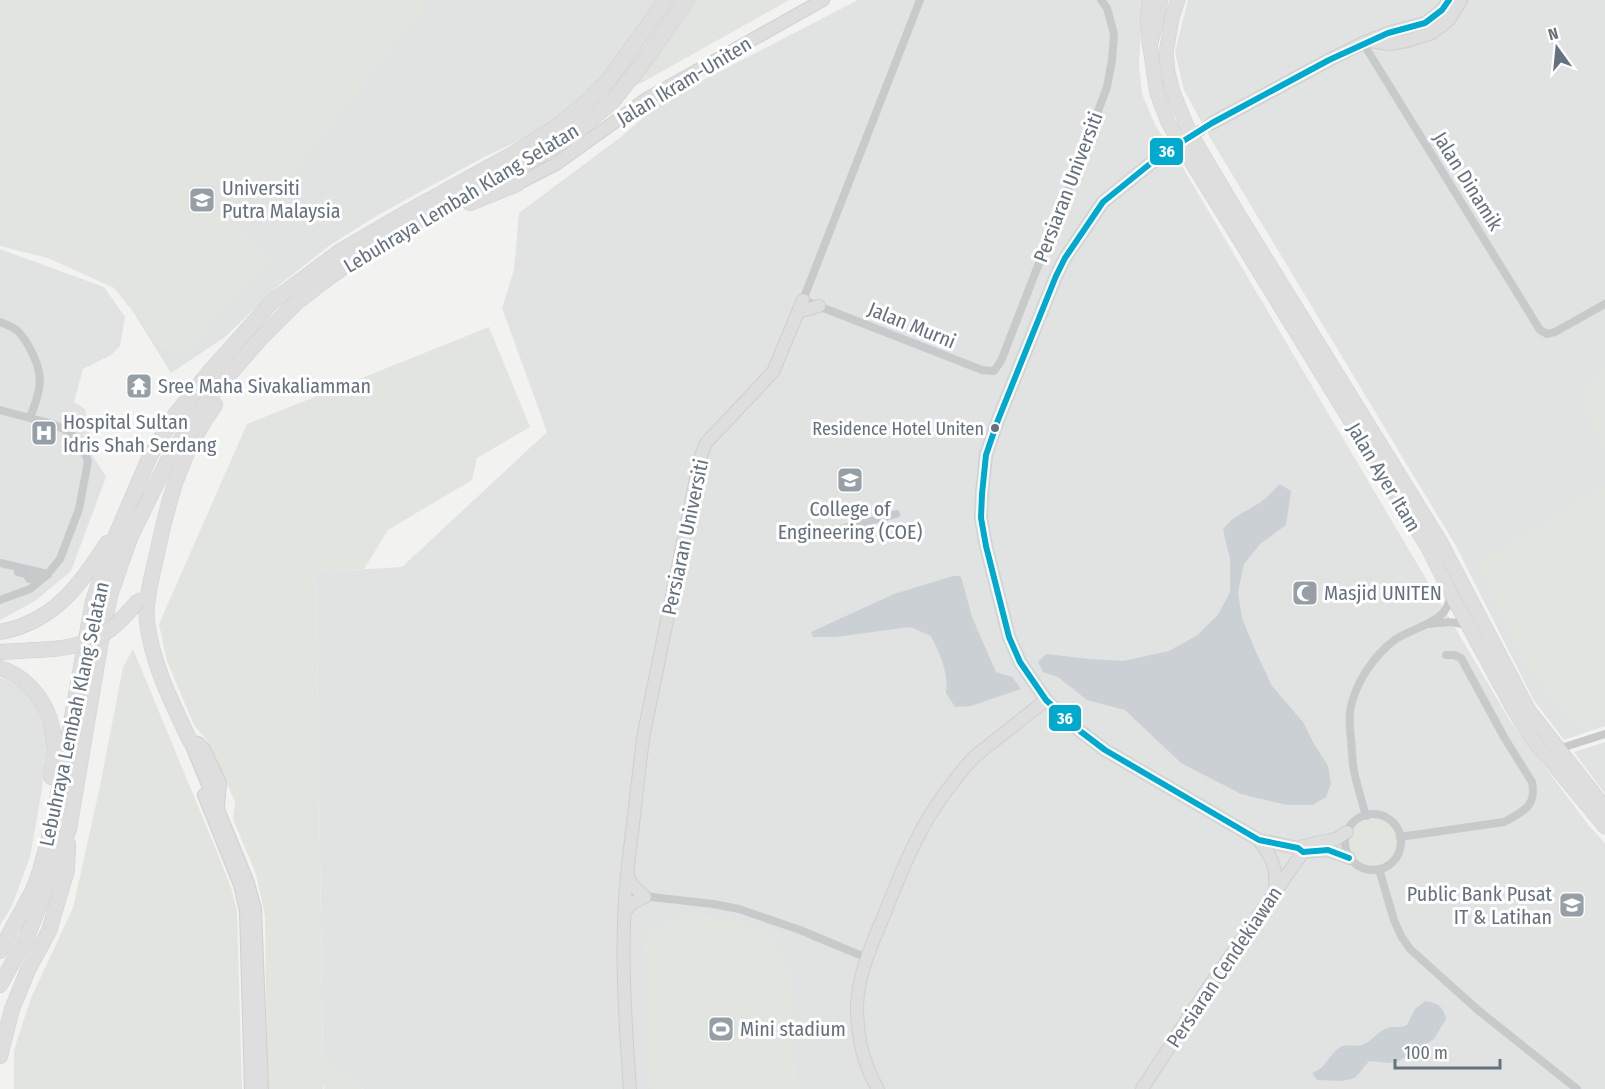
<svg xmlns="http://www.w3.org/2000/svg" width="1605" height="1089" viewBox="0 0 1605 1089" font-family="'Fira Sans Condensed',sans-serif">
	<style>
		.built { fill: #e1e2e2 }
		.green { fill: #e2e5df }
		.water { fill: #cad0d4 }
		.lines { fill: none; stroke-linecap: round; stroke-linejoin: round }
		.secondary-tunnel { stroke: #cfd2d4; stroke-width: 12; stroke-dasharray: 12 6; stroke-linecap: butt }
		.secondary-casing { stroke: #cecfcf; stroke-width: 14 }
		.primary-casing { stroke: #cecfcf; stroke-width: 15 }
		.highway-casing { stroke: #d0d0d1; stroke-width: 16 }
		.street { stroke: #c8c9ca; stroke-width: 8 }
		.secondary { stroke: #dedede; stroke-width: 12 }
		.primary { stroke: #dedede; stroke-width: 14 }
		.highway { stroke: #dedede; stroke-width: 15 }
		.highway-bridge-casing { stroke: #d0d0d1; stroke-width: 16; stroke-linecap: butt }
		.highway-bridge { stroke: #dedede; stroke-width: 15 }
		.bus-1-casing { stroke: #fff; stroke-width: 10 }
		.bus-1 { stroke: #00a9ce; stroke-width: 6 }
		.bus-dot { fill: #65717e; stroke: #fff; stroke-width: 2 }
		.labels { text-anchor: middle; stroke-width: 6; stroke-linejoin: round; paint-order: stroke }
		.bus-label { font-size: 18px; fill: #65717e; stroke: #fff; text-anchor: end }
		.street-label { font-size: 20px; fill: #65717e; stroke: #fff }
		.poi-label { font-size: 20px; fill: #65717e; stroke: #fff; text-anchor: start }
		.line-badge { stroke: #fff; stroke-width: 2 }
		.badge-label { font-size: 16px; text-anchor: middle; font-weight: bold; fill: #fff }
	</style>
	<rect width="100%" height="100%" fill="#f2f2f1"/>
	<g class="built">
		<polygon points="0,0 789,0 641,83 486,156 376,216 329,246 278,286 225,337 171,373 109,273 0,246"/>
		<polygon points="858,0 1143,0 1139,63 1142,94 1155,125 1180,163 1509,719 1589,826 1605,843 1605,1089 363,1089 323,1060 316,572 402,567 547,432 502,308 514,270 519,213 622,136 661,102"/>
		<polygon points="1188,0 1605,0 1605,726 1564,740 1533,699 1456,546 1209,136 1184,90 1175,52"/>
		<polygon points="0,249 104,287 125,317 120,346 111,355 83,369 74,402 85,409 93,456 106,477 71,571 35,601 0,620"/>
		<polygon points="0,678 5,679 30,693 47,734 42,789 30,857 11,908 0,925"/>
		<polygon points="1605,742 1605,794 1574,752"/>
	</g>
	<g class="green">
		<polygon points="0,0 429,0 289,179 186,184 271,258 184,353 162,348 114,288 0,236"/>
		<polygon points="702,0 789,0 641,83"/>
		<polygon points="489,327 530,427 477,458 472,480 388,530 364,569 316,572 323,1059 363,1089 324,1089 324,1083 323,1089 267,1089 265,916 256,874 233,819 235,802 209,743 194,725 167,661 159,624 247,424"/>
		<polygon points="1605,370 1605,453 1580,390"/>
		<polygon points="1605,485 1605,718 1579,728 1527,666 1477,564"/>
		<polygon points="133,649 219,857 231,888 237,910 242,1089 14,1089 14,1050 31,998 73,908 100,786 123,667"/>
		<circle cx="1372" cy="842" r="24"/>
		<polygon points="683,914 728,919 768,932 789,968 797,1089 651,1089 644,944 652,932"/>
	</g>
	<g class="water">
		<path d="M 1280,484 L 1291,491 L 1286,525 L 1260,544 L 1244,564 L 1238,592 L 1242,618 L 1256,652 L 1272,686 L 1303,722 L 1313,742 L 1328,766 L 1331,784 L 1326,797 L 1313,805 L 1287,805 L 1241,794 L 1181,763 L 1125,710 L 1087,700 L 1058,677 L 1043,672 L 1038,662 L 1046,654 L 1090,659 L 1123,661 L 1169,651 L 1196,636 L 1218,615 L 1230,592 L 1230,558 L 1223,530 C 1232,515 1249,511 1262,501 C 1269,496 1274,489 1280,484 Z"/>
		<path d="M 953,576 L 960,576 L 962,580 L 972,617 L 996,672 L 1012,677 L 1021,689 L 971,706 L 955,707 L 946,693 C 949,673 940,654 931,636 L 910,627 L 835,637 L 813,637 L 811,632 L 894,594 Z"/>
		<path d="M 1425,1001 C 1438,1003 1443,1006 1446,1019 L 1434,1039 L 1399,1061 L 1388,1063 L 1369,1061 L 1355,1078 L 1342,1081 L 1317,1080 L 1312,1073 C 1328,1068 1329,1051 1343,1046 C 1350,1044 1356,1047 1362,1045 C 1371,1042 1376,1033 1385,1029 C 1393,1025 1397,1029 1407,1025 L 1415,1009 Z"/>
	</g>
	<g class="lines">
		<polyline class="secondary-tunnel" points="1161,155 1212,123"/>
		<defs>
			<g id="secondary">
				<polyline points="1370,41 1389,44 1407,41 1432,33 1449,20 1461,0"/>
				<polyline points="1212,123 1329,60 1363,43 1388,33 1425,23 1442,10 1449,0"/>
				<polyline points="1161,155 1103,202 1065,258 1056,276 998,420 986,455 982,494 981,518 986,546 1009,637 1020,662 1046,700 1076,728 1105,750 1259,840 1298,848 1303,852 1328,850 1349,858"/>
				<polyline points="517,184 556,164 648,98 823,0"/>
				<polyline points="798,312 819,306"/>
				<polyline points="190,741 248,883 255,909 262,1089"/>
				<polyline points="190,741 198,743 204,749 220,783 218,806"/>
				<polyline points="204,795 240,885 246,911 251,1089"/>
				<path d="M 1259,840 C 1273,859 1277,868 1275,891"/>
				<polyline points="1310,844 1336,839 1347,832"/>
				<polyline points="625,912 632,903 645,897 634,887 627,875"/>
				<path d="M 630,1089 C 625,1018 620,946 627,875 L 643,738 L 700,459 L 706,443 L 773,372 L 803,300"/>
				<path d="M 878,1089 C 863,1064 857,1035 857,1006 C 858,974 872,944 884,915 C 895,888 905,861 919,835 C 931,810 955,778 974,757 L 1046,700"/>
				<polyline points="1142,1089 1203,995 1303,852 1303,846"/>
			</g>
			<g id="primary">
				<polyline points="1161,0 1150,47 1157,93 1168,122 1182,147 1233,229 1427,546 1450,592 1515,712 1534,741 1605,827"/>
				<polyline points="1178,0 1172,18 1166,53 1168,73 1173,92 1189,131 1237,212 1440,541 1529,711 1605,808"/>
			</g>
			<g id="highway">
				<polyline points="1150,0 1148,19 1150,47"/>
				<polyline points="470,203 517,184"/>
				<path d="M 0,632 C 54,622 79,586 107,543"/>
				<polyline points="0,652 53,649"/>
				<path d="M 0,668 C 34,679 55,713 54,749 C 54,758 52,768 51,777"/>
				<path d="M 190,741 C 172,703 152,664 147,621 C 145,605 151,579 155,563 C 167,505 179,454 215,405"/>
				<polyline points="0,951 33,890 40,871 53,822 93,601 116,535 150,456 175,415 210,371 272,302 339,252 411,210 511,155 556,127 588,101 610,78 666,0"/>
				<polyline points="0,985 27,937 69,829 100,646 110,595 130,538 167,462 191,422 212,394 262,337 296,303 323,282 377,243 520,167 571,137 613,101 648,56 687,0"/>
				<polyline points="0,1056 12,1009 28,970 49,931 67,870 68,844"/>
			</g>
		</defs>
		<use href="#secondary" class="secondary-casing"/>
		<use href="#primary" class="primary-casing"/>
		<use href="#highway" class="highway-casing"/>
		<g class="street">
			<polyline points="920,0 803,300 982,370 994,371 1001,361 1034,276 1073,178 1107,87 1112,60 1114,34 1107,8 1101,0"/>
			<polyline points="1363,43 1540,330 1547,334 1555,332 1605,304"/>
			<path d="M 0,322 C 16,328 20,331 28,345 C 45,374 42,388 30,417"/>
			<polyline points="0,410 49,423 69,431 80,443 88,461 79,509 60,559 46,576 30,589 0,600"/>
			<polyline points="815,536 896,514"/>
			<polyline points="0,563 48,574"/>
			<polyline points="18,572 26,574 29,579 34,579 39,576 38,572"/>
			<path d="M 1429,624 C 1444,622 1455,620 1469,627"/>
			<polyline points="1558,749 1605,734"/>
			<circle cx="1373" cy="842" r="28"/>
			<path d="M 1366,816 C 1362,801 1357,786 1354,771 C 1352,760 1352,749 1351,739 C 1350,730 1349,720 1350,711 C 1355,683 1373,656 1396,639 C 1414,627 1450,622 1450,595"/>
			<path d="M 1400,837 L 1504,822 C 1523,812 1537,806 1532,782 L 1504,737 L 1461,658 L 1454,655 L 1446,655"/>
			<polyline points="1379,869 1394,920 1401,936 1410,949 1479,1011 1577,1089"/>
			<polyline points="625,894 713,904 739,909 800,930 867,958"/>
		</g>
		<use href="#secondary" class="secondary"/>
		<use href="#primary" class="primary"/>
		<use href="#highway" class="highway"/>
		<defs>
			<path id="highway-bridge" d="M 53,649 C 96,645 112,632 139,600"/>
		</defs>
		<use href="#highway-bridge" class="highway-bridge-casing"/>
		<use href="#highway-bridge" class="highway-bridge"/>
		<defs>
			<polyline id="bus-1" points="1349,858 1328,850 1303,852 1298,848 1259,840 1105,750 1076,728 1046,700 1020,662 1009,637 986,546 981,518 982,494 986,455 998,420 1056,276 1065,258 1103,202 1161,155 1212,123 1329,60 1388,33 1425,23 1442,10 1449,0"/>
		</defs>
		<use href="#bus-1" class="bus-1-casing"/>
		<use href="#bus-1" class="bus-1"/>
	</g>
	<defs>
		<symbol id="university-square" viewBox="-11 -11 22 22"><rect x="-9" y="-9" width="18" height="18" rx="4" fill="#969ea6" stroke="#fff"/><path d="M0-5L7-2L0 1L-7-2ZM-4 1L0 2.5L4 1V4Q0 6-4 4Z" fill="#fff"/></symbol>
		<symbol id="temple-square" viewBox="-11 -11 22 22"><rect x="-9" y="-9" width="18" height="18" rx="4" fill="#969ea6" stroke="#fff"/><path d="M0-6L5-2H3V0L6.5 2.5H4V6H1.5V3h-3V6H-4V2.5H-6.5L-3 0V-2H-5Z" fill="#fff"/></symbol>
		<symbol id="hospital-square" viewBox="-11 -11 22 22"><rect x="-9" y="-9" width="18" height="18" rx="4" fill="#969ea6" stroke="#fff"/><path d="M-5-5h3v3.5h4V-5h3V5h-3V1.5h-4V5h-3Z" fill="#fff"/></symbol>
		<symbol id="mosque-square" viewBox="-11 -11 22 22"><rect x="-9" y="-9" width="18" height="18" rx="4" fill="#969ea6" stroke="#fff"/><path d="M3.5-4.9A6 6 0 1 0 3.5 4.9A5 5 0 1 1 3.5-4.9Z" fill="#fff"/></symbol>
		<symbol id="stadium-square" viewBox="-11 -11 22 22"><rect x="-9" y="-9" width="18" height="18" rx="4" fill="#969ea6" stroke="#fff"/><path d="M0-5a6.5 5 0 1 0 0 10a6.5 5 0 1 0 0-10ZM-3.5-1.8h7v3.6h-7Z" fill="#fff"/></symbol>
	</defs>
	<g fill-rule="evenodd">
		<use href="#university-square" x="187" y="185" width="30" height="30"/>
		<use href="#temple-square" x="124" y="371" width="30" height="30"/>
		<use href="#hospital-square" x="29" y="418" width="30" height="30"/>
		<use href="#university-square" x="835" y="465" width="30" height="30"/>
		<use href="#mosque-square" x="1290" y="578" width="30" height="30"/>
		<use href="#university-square" x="1557" y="890" width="30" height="30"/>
		<use href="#stadium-square" x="706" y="1014" width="30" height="30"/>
	</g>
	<circle class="bus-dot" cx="995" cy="428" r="5"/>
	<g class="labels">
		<g class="bus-label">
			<text x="984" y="435">Residence Hotel Uniten</text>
		</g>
		<g class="street-label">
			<text transform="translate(684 81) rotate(-31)" y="7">Jalan Ikram-Uniten</text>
			<text transform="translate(1468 181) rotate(58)" y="7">Jalan Dinamik</text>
			<text transform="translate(1068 187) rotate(-69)" y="7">Persiaran Universiti</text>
			<text transform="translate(461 198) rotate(-31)" y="7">Lebuhraya Lembah Klang Selatan</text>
			<text transform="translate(912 325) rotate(22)" y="7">Jalan Murni</text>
			<text transform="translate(1384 477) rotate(59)" y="7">Jalan Ayer Itam</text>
			<text transform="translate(685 537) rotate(-78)" y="7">Persiaran Universiti</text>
			<text transform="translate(74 714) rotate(-78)" y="7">Lebuhraya Lembah Klang Selatan</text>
			<text transform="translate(1224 967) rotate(-56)" y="7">Persiaran Cendekiawan</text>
		</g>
		<g class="poi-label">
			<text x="222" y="195">Universiti<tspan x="222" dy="23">Putra Malaysia</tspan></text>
			<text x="158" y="393">Sree Maha Sivakaliamman</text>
			<text x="63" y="429">Hospital Sultan<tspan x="63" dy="23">Idris Shah Serdang</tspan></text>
			<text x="850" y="516" text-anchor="middle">College of<tspan x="850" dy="23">Engineering (COE)</tspan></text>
			<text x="1324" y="600">Masjid UNITEN</text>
			<text x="1552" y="901" text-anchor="end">Public Bank Pusat<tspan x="1552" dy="23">IT &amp; Latihan</tspan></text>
			<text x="740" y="1036">Mini stadium</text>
		</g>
	</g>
	<g class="line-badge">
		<rect x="1149" y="137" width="35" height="29" rx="6" fill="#00a9ce"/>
		<rect x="1048" y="704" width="34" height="28" rx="6" fill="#00a9ce"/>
	</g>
	<g class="badge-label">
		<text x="1167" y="157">36</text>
		<text x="1065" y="724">36</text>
	</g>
	<g transform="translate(1557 48) rotate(345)" stroke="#ffffff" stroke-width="4.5" paint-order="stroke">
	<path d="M0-4.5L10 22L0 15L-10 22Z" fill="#65717e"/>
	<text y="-9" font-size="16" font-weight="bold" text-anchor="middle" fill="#65717e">N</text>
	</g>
	<path d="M1395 1059v9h105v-9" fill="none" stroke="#65717e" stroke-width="3"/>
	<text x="1404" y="1059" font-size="18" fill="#65717e" stroke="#ffffff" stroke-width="4.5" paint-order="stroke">100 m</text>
</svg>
